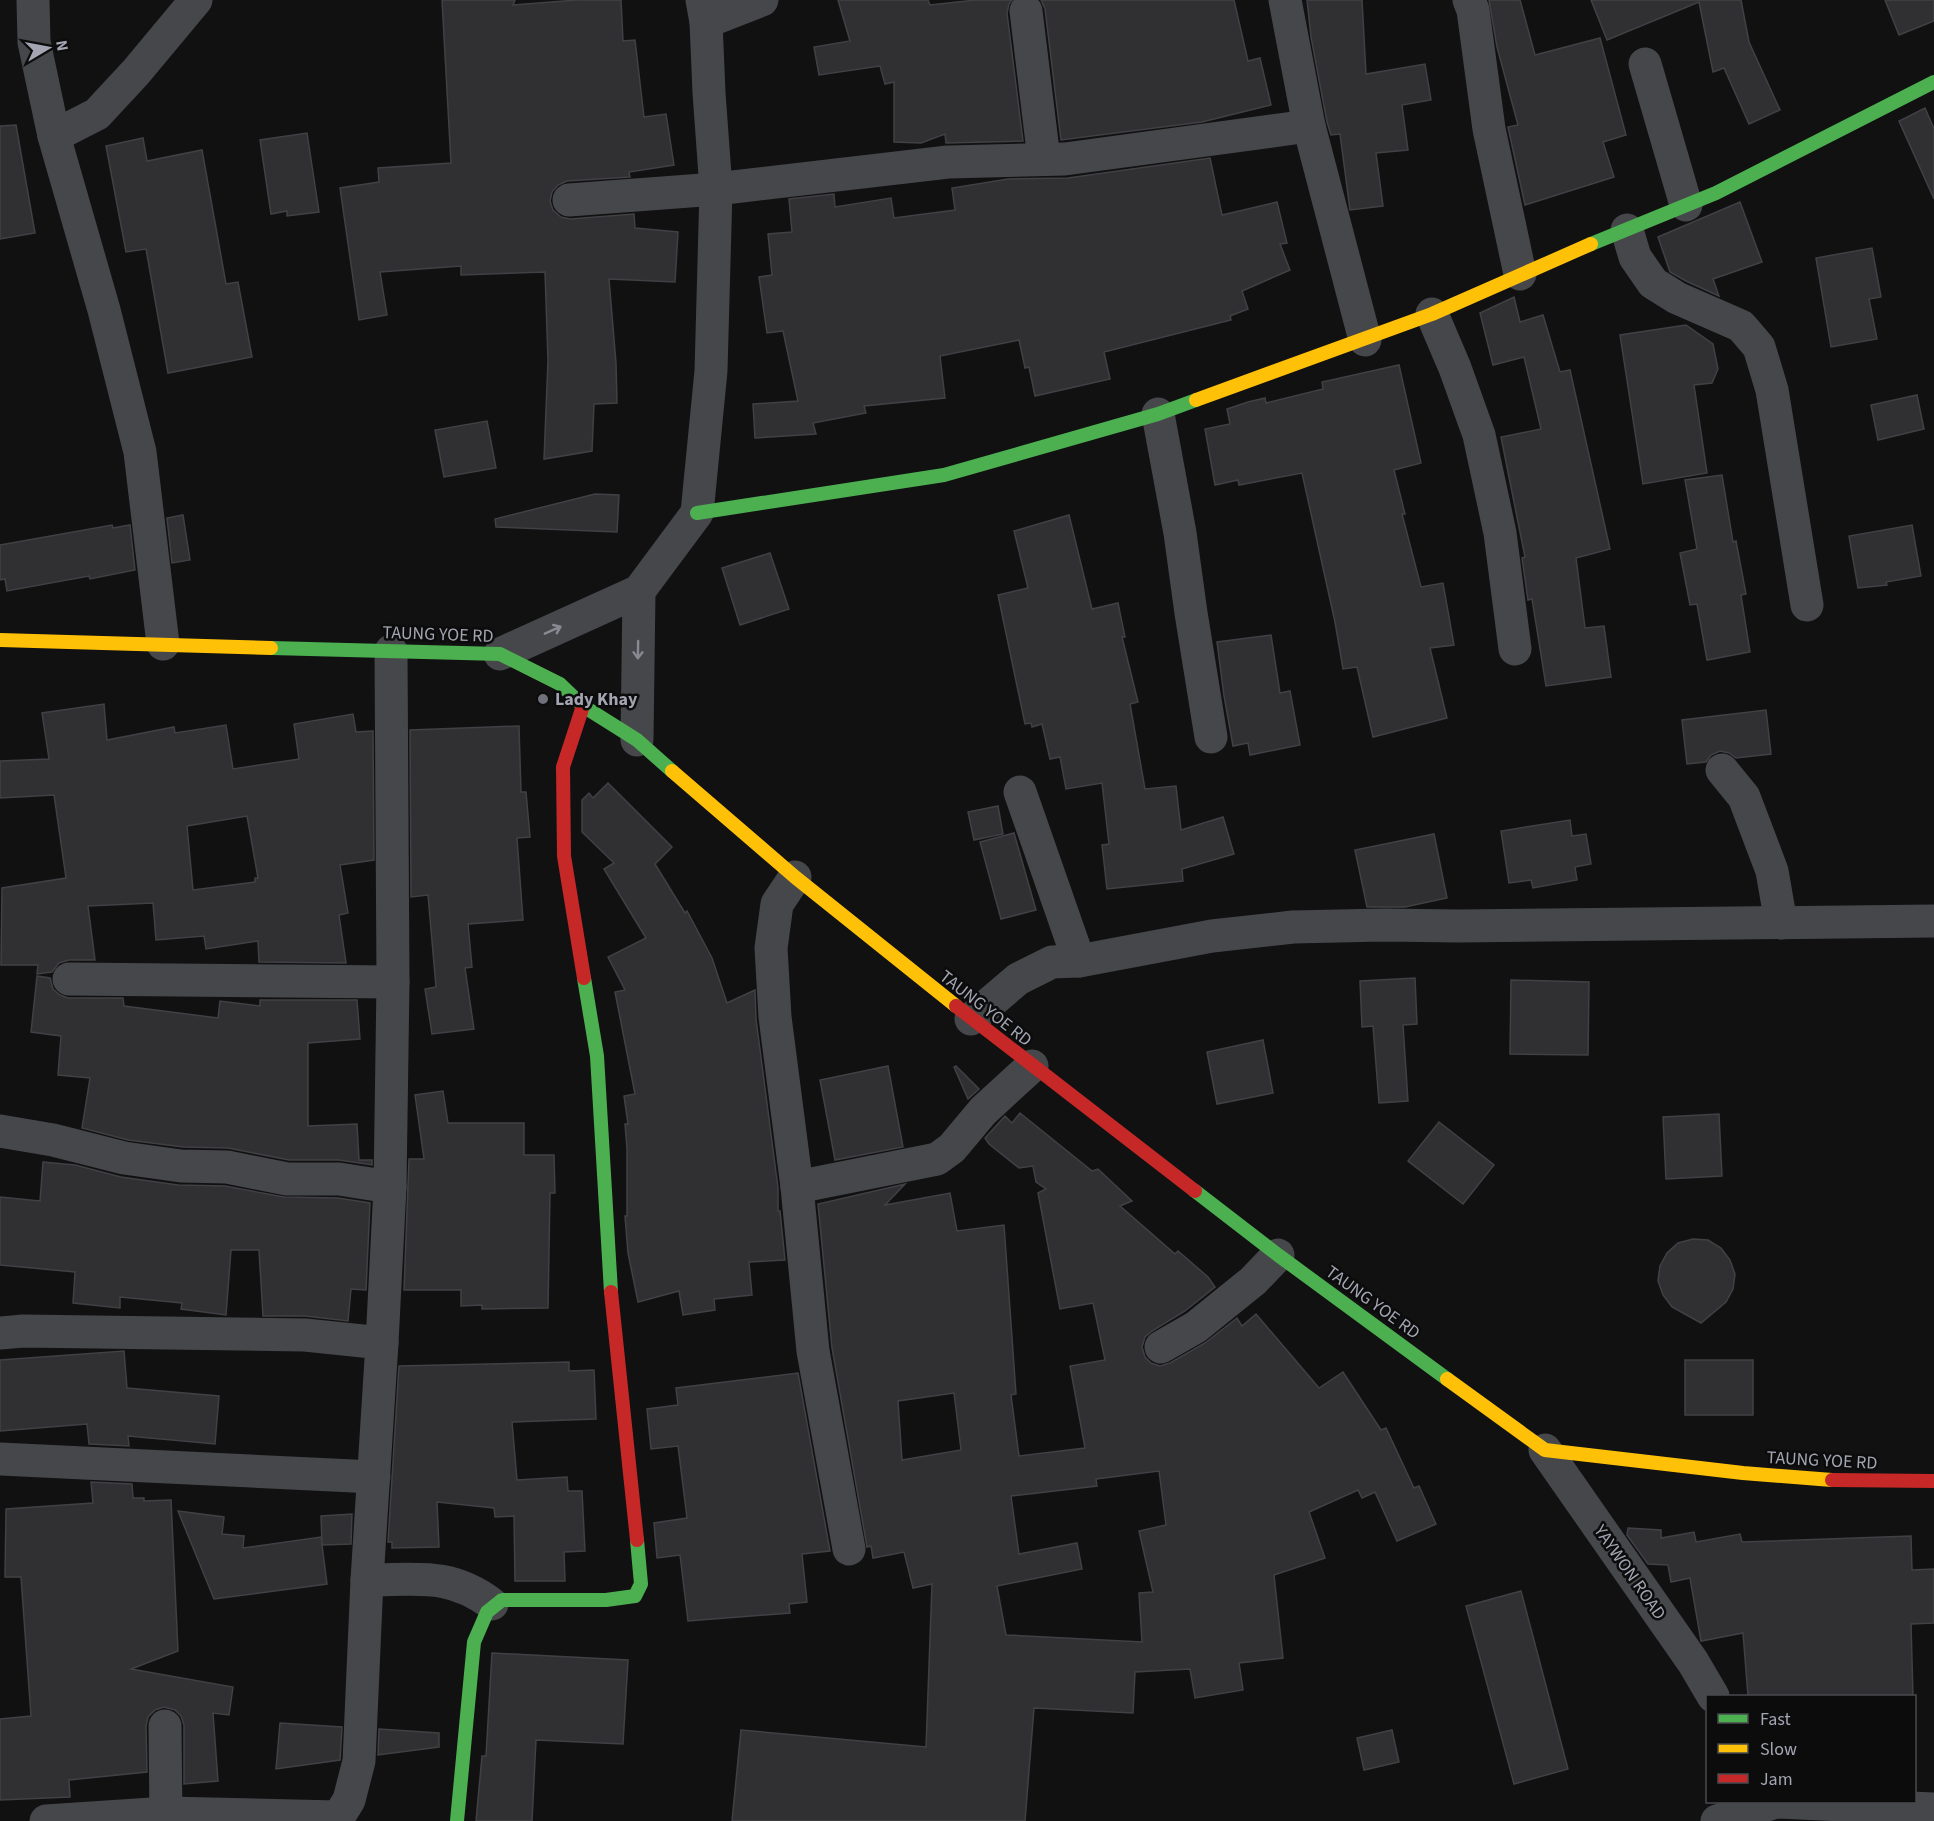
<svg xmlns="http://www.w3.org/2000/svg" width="1934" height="1821" viewBox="0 0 1934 1821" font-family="'Source Sans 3',sans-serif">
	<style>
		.building { fill: #303032; stroke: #414145; stroke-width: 1.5; fill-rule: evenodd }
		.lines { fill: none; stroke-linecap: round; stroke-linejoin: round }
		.street { stroke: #46474a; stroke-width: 33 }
		.fast { stroke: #4caf50; stroke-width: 14 }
		.slow { stroke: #ffc107; stroke-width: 14 }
		.jam { stroke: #c62828; stroke-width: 14 }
		.oneway { stroke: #878993 }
		.poi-dot { fill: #70717a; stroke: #0c0c0d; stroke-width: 2 }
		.labels { text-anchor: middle; stroke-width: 5; stroke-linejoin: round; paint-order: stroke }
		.street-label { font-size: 18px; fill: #a3a5b2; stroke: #0c0c0d }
		.poi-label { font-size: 18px; font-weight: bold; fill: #a3a5b2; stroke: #0c0c0d; text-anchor: start }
	</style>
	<rect width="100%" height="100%" fill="#111112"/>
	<g class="building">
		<polygon points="442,0 515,0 513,5 577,0 621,0 623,41 635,40 644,117 666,114 674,165 629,172 630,177 567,181 558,185 552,192 550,201 553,210 561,217 570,219 634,214 635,228 678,232 675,282 609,279 616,363 617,403 594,404 592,451 544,459 548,361 545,272 461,275 461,266 380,272 387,315 359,320 340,188 379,182 378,168 451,163"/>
		<polygon points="838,0 928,0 930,5 976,0 1012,0 1009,4 1007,13 1023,141 946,143 945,134 921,143 894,142 894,82 885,84 880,66 819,75 814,47 850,41"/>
		<polygon points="1041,0 1234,0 1248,61 1260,58 1271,105 1202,122 1061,140 1045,9"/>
		<polygon points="1307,0 1362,0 1366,74 1425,64 1431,100 1402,105 1408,150 1376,153 1383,206 1350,210 1340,134 1331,135 1327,122 1311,37"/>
		<polygon points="1489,0 1520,0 1535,55 1600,38 1626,135 1603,142 1614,177 1525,205 1508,127 1518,125 1497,47"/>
		<polygon points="1591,0 1741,0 1749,42 1780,110 1749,124 1724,68 1713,72 1699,2 1607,40"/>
		<polygon points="1885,0 1934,0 1934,21 1899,35"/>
		<polygon points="1925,108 1934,129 1934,199 1899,121"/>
		<polygon points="16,125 35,233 0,239 0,126"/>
		<polygon points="307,133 319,212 287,216 287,211 271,214 260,140"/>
		<polygon points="143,138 147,161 202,150 226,284 238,282 252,357 168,373 146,249 126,252 106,146"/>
		<polygon points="1210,158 1222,215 1277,202 1287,243 1280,244 1290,270 1242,291 1248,309 1230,316 1231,320 1104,352 1110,379 1035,396 1029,367 1025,368 1019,340 940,356 945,398 864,406 866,413 813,423 816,434 755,438 753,404 798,401 783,331 767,333 759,277 772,275 768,234 792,232 789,199 834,194 835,207 891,198 894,218 955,210 952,188 1008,179 1068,178"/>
		<polygon points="1740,202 1762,262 1713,279 1719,296 1686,281 1670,272 1658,237"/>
		<polygon points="1872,248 1881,297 1869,299 1877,339 1831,347 1816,258"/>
		<polygon points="1514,297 1520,322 1543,315 1560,372 1570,370 1610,549 1576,558 1585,628 1604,626 1611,677 1546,686 1532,599 1528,600 1522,558 1525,557 1501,437 1541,429 1524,357 1493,365 1480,313"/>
		<polygon points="1686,325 1713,344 1718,369 1712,383 1694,385 1707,473 1643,484 1620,335"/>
		<polygon points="1399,365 1421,463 1394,470 1405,514 1402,514 1421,587 1443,583 1454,645 1430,648 1447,718 1373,737 1357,667 1343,669 1335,622 1302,473 1239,485 1238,480 1215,485 1205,429 1230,424 1227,409 1248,402 1265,398 1266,403 1323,389 1322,382"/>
		<polygon points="1917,395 1924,429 1878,440 1871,405"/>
		<polygon points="487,421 496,468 444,477 435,430"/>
		<polygon points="1722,475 1733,542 1736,541 1746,594 1741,595 1750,652 1707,660 1697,604 1690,605 1680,553 1697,549 1685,480"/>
		<polygon points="595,494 619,495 617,532 496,527 495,519"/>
		<polygon points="183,515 190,560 172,563 167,518"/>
		<polygon points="1069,515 1092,609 1118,603 1125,637 1122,637 1138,702 1130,704 1145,789 1176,786 1181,830 1223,817 1234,854 1182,869 1183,881 1107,889 1102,845 1109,844 1102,783 1066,789 1060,757 1050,759 1042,724 1032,727 1031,723 1025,724 998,595 1028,588 1014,531"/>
		<polygon points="112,525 113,528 130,525 135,570 90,579 89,576 7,591 5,579 0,580 0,545"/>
		<polygon points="1912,525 1921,576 1886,582 1887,585 1858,588 1849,536"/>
		<polygon points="770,553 789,609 740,625 722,568"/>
		<polygon points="1271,635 1280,693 1290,691 1300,745 1250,755 1248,743 1233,746 1224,696 1217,642"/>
		<path d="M 104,704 L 107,740 L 174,727 L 175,733 L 226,725 L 233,769 L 299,759 L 294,724 L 353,714 L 356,732 L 373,731 L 374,860 L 340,865 L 348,913 L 339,915 L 346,963 L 259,962 L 258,941 L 206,949 L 204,936 L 156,940 L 153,903 L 88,906 L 95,960 L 69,960 L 59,963 L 52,972 L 37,974 L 38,965 L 1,965 L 2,888 L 66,878 L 54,795 L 0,798 L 0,761 L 49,759 L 42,713 ZM 247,816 L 258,878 L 255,878 L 255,882 L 193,890 L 187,826 Z"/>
		<polygon points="1766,710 1771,754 1736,758 1729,753 1720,751 1711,755 1706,762 1687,764 1682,720"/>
		<polygon points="519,726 521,792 526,792 530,837 517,838 523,920 468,924 472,967 465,968 474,1029 432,1034 425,989 436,987 428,895 411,897 410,730"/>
		<polygon points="608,783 672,847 655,864 685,913 687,911 712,958 727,1003 755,990 756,1019 778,1188 778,1211 780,1211 785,1260 749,1262 752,1295 714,1299 715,1310 683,1315 679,1291 638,1302 628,1253 625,1216 627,1216 627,1148 625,1124 628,1124 624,1096 635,1094 615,992 625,990 608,957 646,938 604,869 614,863 582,832 582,800 589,793 593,798"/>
		<polygon points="998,806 1003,834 974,840 968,812"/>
		<polygon points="1570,820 1572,836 1586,834 1591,864 1575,867 1577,880 1533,888 1531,880 1509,883 1501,831"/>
		<polygon points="1014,833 1036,910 1001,919 980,842"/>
		<polygon points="1434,834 1447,898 1405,907 1367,907 1355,850"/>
		<polygon points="37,976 50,978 53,989 60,995 68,998 123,998 124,1006 218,1018 220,1001 260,1006 260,1000 357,1000 360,1039 308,1043 308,1126 357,1124 359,1160 372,1160 372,1165 339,1160 289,1160 228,1148 183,1147 128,1140 82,1128 90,1078 58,1075 61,1036 31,1032"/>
		<polygon points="1415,978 1417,1024 1403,1025 1408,1101 1379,1103 1373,1026 1362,1027 1360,981"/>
		<polygon points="1511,980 1589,982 1588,1055 1510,1054"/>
		<polygon points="1263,1040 1273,1093 1217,1104 1207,1052"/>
		<polygon points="888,1066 903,1147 835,1160 820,1080"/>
		<polygon points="956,1066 979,1089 968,1099 954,1067"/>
		<polygon points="443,1091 448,1123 524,1123 524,1155 554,1155 555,1193 550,1193 548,1308 482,1309 482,1305 461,1306 461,1290 404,1290 409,1159 424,1159 415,1095"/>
		<path d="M 1020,1113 L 1092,1171 L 1098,1169 L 1132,1201 L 1120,1206 L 1175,1254 L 1178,1251 L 1208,1277 L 1215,1287 L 1185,1311 L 1152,1331 L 1145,1337 L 1142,1347 L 1145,1357 L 1151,1363 L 1160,1366 L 1170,1363 L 1205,1343 L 1237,1318 L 1242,1326 L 1256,1314 L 1319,1388 L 1343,1372 L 1381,1430 L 1386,1428 L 1414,1488 L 1419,1486 L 1436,1524 L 1397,1541 L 1375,1492 L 1362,1498 L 1358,1490 L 1309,1512 L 1325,1558 L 1274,1575 L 1283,1658 L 1239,1663 L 1243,1690 L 1195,1698 L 1190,1669 L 1135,1672 L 1133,1713 L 1034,1708 L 1025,1821 L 732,1821 L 741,1730 L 926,1747 L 932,1584 L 913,1588 L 904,1552 L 873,1558 L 871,1546 L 867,1547 L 832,1348 L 818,1204 L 905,1184 L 885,1205 L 950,1193 L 957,1231 L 1004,1225 L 1016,1394 L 1011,1395 L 1019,1456 L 1085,1448 L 1070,1366 L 1105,1360 L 1093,1303 L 1060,1309 L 1038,1193 L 1046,1189 L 1036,1182 L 1033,1166 L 1019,1168 L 989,1144 L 985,1138 L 1005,1116 L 1012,1123 ZM 954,1393 L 961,1450 L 902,1460 L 898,1401 ZM 1159,1471 L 1166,1525 L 1139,1531 L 1153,1592 L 1139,1593 L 1142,1642 L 1006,1635 L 997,1586 L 1082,1569 L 1077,1543 L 1019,1554 L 1011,1496 L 1097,1486 L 1096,1479 Z"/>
		<polygon points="1719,1114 1722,1176 1666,1179 1663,1117"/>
		<polygon points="1439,1122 1494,1165 1463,1204 1408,1161"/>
		<polygon points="43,1162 75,1165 121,1177 178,1185 225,1186 284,1197 338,1198 370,1203 366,1290 351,1289 348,1321 305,1316 263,1316 259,1250 231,1250 226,1315 181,1309 182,1303 120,1297 120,1308 73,1303 75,1272 0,1265 0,1197 40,1201"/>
		<polygon points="1693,1239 1708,1240 1721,1248 1730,1260 1735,1274 1733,1289 1726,1302 1701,1323 1672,1307 1663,1295 1658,1281 1660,1266 1667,1253 1678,1243"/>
		<polygon points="124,1351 127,1388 219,1396 215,1444 128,1436 129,1446 89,1444 87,1424 0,1431 0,1360"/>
		<rect x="1685" y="1360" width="68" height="55"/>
		<polygon points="569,1362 569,1371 594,1370 596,1419 512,1422 517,1480 567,1477 568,1491 582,1491 585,1551 564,1552 565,1581 515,1581 514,1516 495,1517 494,1508 437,1502 439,1547 392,1548 392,1542 388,1542 399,1366"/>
		<polygon points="798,1373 830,1551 802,1554 807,1602 789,1604 790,1613 688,1621 680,1555 657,1558 654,1523 687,1518 678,1446 651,1449 647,1409 678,1405 676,1388"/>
		<polygon points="91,1482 132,1484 133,1498 144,1498 144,1501 171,1500 178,1651 131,1669 233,1687 229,1715 213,1713 218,1781 184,1784 184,1725 181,1716 175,1710 164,1707 155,1710 148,1717 146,1726 147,1772 69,1780 70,1797 0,1800 0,1719 31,1716 21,1577 5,1577 6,1509 93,1503"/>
		<polygon points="178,1511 224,1517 222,1534 244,1536 243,1548 321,1537 327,1584 214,1599"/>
		<polygon points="352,1514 351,1544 322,1545 321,1516"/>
		<polygon points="1628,1528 1661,1530 1661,1538 1694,1532 1696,1542 1740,1534 1742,1542 1911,1536 1912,1570 1934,1569 1934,1623 1911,1624 1913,1696 1748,1696 1743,1633 1701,1641 1690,1578 1671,1582 1668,1565 1648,1564 1627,1535"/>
		<polygon points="1521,1591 1568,1769 1514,1784 1466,1606"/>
		<polygon points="492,1653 628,1660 623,1744 536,1740 532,1821 476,1821 482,1756 486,1756"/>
		<polygon points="280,1723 342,1727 340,1760 276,1769"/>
		<polygon points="379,1729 439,1733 439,1747 378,1755"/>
		<polygon points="1392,1730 1399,1762 1364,1770 1357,1738"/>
	</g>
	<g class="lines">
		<g class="street">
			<polyline points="33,0 34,42 54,136 104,310 140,452 163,644"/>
			<polyline points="1285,0 1309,126 1365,340"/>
			<polyline points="1469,0 1473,10 1489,129 1520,274"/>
			<polyline points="1026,11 1044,159"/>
			<polyline points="706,22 762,0"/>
			<polyline points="1645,64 1686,205"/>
			<polyline points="54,136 97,114 136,72 196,0"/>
			<polyline points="569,200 716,189 948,162 1065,159 1309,126"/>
			<polyline points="1627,230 1635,257 1653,283 1677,298 1741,326 1759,347 1772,390 1807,605"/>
			<polyline points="1432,314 1455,368 1479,435 1500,533 1515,649"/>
			<polyline points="1158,414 1180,533 1191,613 1211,737"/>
			<polyline points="500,654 639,591 697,513 711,371 716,189 709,93 706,22 702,0"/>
			<polyline points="637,740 639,591"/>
			<polyline points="1722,770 1744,797 1772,871 1781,923"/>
			<polyline points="1020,792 1079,961"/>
			<polyline points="795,877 777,904 771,948 775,1017 797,1187 813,1351 849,1549"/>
			<polyline points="69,979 393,982"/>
			<polyline points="971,1019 1018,979 1052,962 1079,961 1212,936 1293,927 1384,925 1459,926 1934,921"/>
			<polyline points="0,1131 53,1140 124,1158 181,1166 227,1167 287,1179 339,1179 390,1187"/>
			<polyline points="797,1187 937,1159 952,1148 983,1111 1032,1066"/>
			<polyline points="0,1333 23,1331 305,1335 382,1343 390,1187 393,982 391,651"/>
			<polyline points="1161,1347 1196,1327 1253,1281 1278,1255"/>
			<polyline points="1545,1450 1693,1662 1713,1696"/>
			<polyline points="0,1459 374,1477"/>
			<path d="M 367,1580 C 417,1580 450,1572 492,1604"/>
			<polyline points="165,1726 166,1821"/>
			<polyline points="46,1821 167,1813 337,1817"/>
			<polyline points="336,1821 349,1800 359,1761 367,1580 382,1343"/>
			<polyline points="1717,1821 1776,1802 1934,1809"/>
		</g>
		<g class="fast">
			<polyline points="1591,244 1716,193 1934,82"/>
			<polyline points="697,513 944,475 1158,414 1196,400"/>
			<polyline points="271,648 500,654 560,684 583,706 637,740 672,771"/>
			<polyline points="584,978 597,1056 611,1292"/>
			<polyline points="1195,1191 1278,1255 1447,1379"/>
			<polyline points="457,1821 474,1642 487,1612 502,1600 606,1600 635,1596 641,1584 637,1540"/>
		</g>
		<g class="slow">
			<polyline points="1196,400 1432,314 1591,244"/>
			<polyline points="0,640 271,648"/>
			<polyline points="672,771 795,877 956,1006"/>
			<polyline points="1447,1379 1545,1450 1743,1473 1832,1480"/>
		</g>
		<g class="jam">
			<polyline points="583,706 563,767 564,856 584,978"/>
			<polyline points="956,1006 1195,1191"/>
			<polyline points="611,1292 637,1540"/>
			<polyline points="1832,1480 1934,1481"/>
		</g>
	</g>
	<defs><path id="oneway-shaft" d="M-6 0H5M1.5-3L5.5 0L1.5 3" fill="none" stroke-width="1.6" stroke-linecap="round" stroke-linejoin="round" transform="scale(1.5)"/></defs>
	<g class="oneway">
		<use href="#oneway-shaft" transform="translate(553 630) rotate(-24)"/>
		<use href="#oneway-shaft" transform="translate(638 650) rotate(91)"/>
	</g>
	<circle class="poi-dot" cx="543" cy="699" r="6"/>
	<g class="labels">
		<g class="street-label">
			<text transform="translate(438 634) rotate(2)" y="6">TAUNG YOE RD</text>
			<text transform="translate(986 1008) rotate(38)" y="6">TAUNG YOE RD</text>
			<text transform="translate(1373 1302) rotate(36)" y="6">TAUNG YOE RD</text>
			<text transform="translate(1822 1460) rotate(3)" y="6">TAUNG YOE RD</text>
			<text transform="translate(1630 1572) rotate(55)" y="6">YAYWON ROAD</text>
		</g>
		<g class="poi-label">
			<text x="555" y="705">Lady Khay</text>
		</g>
	</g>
	<rect x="1706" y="1695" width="210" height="108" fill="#0c0c0d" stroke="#48494f" stroke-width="1.5"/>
	<rect x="1718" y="1714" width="30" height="9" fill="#4caf50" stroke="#48494f" stroke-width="1.5"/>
	<text x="1760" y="1725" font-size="18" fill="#a3a5b2">Fast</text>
	<rect x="1718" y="1744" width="30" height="9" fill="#ffc107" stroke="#48494f" stroke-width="1.5"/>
	<text x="1760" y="1755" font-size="18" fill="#a3a5b2">Slow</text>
	<rect x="1718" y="1774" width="30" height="9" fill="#c62828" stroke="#48494f" stroke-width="1.5"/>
	<text x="1760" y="1785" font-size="18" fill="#a3a5b2">Jam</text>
	<g transform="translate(48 48) rotate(80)" stroke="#0c0c0d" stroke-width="4.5" paint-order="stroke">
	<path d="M0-4.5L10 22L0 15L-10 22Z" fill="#a3a5b2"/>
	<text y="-9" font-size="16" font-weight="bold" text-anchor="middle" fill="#a3a5b2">N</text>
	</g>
</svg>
